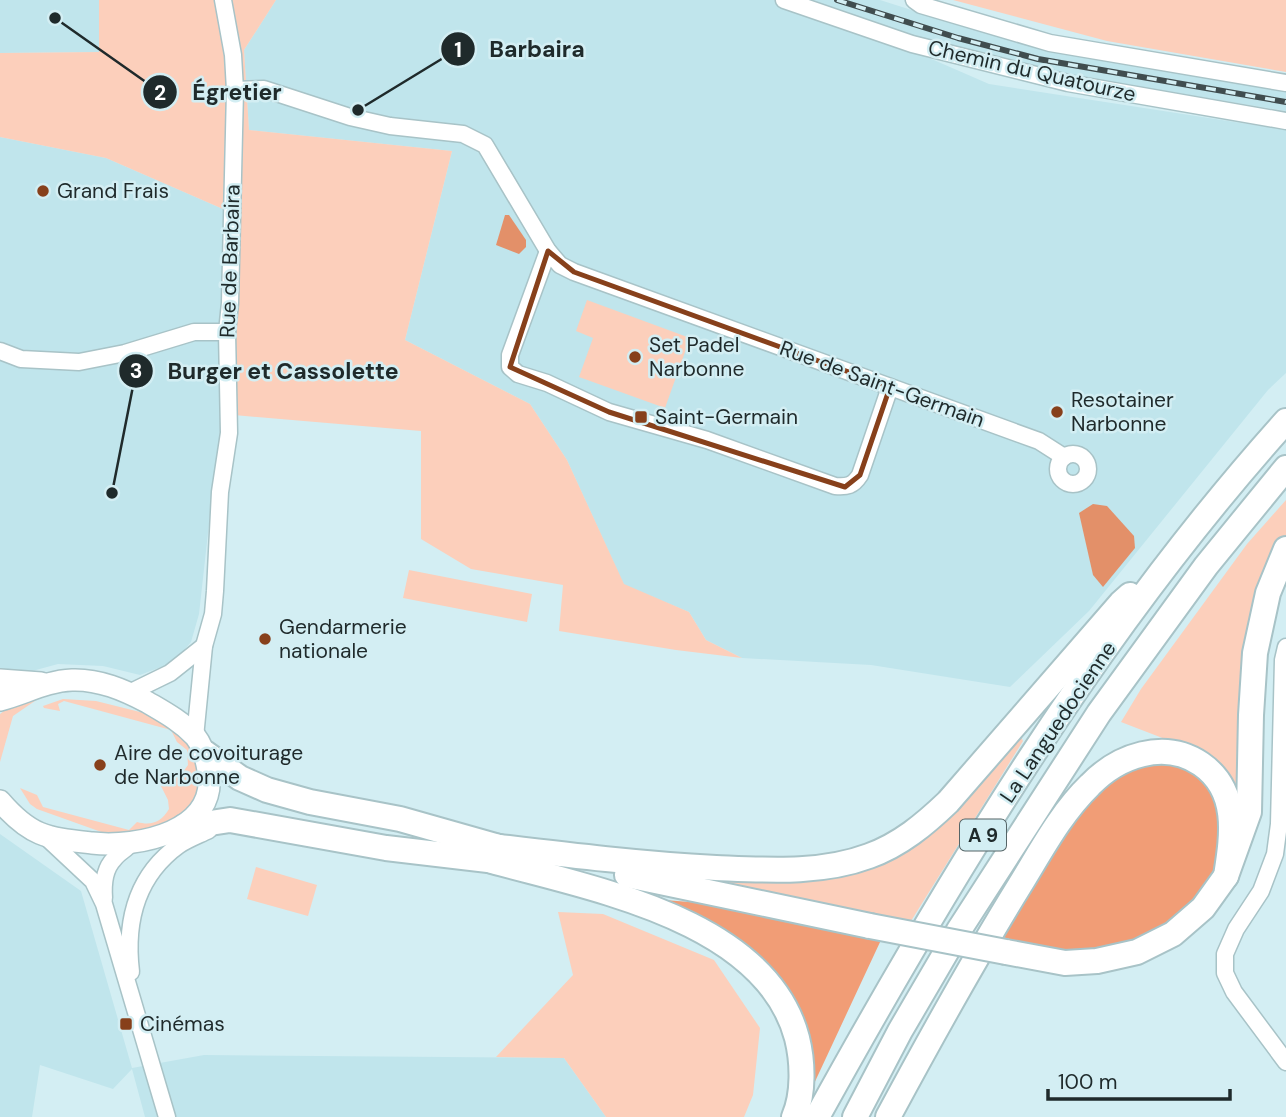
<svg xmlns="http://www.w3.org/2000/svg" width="1286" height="1117" viewBox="0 0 1286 1117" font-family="'DM Sans',sans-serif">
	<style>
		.built { fill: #c0e5ec }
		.green { fill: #fccfbb }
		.forest { fill: #f19d76 }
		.water { fill: #e39069 }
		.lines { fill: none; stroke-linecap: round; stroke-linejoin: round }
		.minor-casing { stroke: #a8c3c7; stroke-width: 19 }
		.major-casing { stroke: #a8c3c7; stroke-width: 24 }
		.highway-casing { stroke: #a8c3c7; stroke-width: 28 }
		.minor { stroke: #fff; stroke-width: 16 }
		.major { stroke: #fff; stroke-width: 21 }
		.highway { stroke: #fff; stroke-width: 24 }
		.rail-casing { stroke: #404d4f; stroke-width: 6 }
		.rail { stroke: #d3eef3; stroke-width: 3.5; stroke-dasharray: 10; stroke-linecap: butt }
		.highway-bridge-casing { stroke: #a8c3c7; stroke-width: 28; stroke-linecap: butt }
		.highway-bridge { stroke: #fff; stroke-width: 24 }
		.marked { fill: none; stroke: #87401b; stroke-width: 5; stroke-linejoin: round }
		.poi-dot { fill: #87401b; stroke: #d3eef3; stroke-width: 2.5 }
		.labels { text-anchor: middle; stroke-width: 5; stroke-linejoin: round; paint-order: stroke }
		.shield { fill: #d3eef3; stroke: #556567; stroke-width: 2 }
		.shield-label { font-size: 19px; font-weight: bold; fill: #1f2a2b }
		.street-label { font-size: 21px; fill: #1f2a2b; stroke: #d3eef3 }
		.poi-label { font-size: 21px; fill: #1f2a2b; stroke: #d3eef3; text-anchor: start }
		.leader { fill: none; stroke: #1f2a2b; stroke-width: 2.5 }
		.callout-dot { fill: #1f2a2b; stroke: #d3eef3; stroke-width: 2.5 }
		.mark-label { font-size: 21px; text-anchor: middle; font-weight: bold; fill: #fff }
		.callout-label { font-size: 23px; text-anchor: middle; font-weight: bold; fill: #1f2a2b; stroke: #d3eef3; stroke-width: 5; stroke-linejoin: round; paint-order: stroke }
	</style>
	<rect width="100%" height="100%" fill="#d3eef3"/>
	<g class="built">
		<polygon points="0,0 99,0 99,52 0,53"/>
		<polygon points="276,0 796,0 989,84 1286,130 1286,373 1268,390 1089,611 1010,687 871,665 742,658 706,640 689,612 624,585 567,460 530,404 405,340 452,151 249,130 244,50"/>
		<polygon points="804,0 880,0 962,26 1040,46 1286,89 1286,111 1117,83 1037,68 957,49 875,25"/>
		<polygon points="0,137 106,158 239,216 234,415 217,452 199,614 191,642 174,662 140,675 103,666 58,664 25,673 0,670"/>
		<polygon points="0,834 81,891 132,1068 204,1055 564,1058 606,1117 145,1117 132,1069 113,1089 40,1065 32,1117 0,1117"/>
	</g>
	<g class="green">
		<polygon points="99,0 276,0 244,50 249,130 452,151 405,340 530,404 567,460 624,584 689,612 706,640 742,658 676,650 559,631 563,585 471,569 421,539 421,431 234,415 239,216 106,158 0,137 0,53 99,52"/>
		<polygon points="953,0 1286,0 1286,72 1107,41"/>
		<polygon points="587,300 690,338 665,408 579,377 593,338 576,331"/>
		<polygon points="1286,500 1286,536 1263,591 1243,821 1178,744 1121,722 1141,689 1247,544"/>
		<polygon points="409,570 532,594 527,622 403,598"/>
		<polygon points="45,694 13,716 0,762 0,714 9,707"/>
		<path d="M 63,699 L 96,701 L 156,716 L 186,739 L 201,767 L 201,788 L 184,816 L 144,834 L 107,834 L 37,809 L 30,804 L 20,788 L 37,795 L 43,807 L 129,830 L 137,822 C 152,826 161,822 169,809 L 168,800 L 161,786 L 174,780 L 173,773 L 183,772 L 188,765 L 187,750 L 177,742 L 171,730 L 64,701 L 58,704 L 60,711 L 44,708 L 43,706 Z"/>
		<polygon points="1020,735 1023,741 911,921 712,881 713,877 854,867"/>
		<polygon points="256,867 317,885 308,916 247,899"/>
		<polygon points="558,912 603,914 714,960 760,1028 753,1095 744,1117 606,1117 564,1058 496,1057 573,975"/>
	</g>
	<g class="forest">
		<path d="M 1157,759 C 1169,762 1188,764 1198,771 C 1212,781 1215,797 1219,813 C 1221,821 1225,832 1224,839 C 1215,902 1154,944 1095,951 C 1062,955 1031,945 999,936 L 1059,835 L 1120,771 Z"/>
		<polygon points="652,899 702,903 881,940 805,1103 797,1018"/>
	</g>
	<g class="water">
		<polygon points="505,215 509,215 526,240 526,247 519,254 496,245"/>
		<polygon points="1093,504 1107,506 1134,536 1135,548 1103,587 1093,575 1079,513"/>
	</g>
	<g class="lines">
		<defs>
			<g id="minor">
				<polyline points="784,0 912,44 1068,83 1286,121"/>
				<polyline points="914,0 921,5 1050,43 1286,83"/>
				<polyline points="235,90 264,89 350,117 390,126 463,134 485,145 548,251 560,265 574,272 1039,441 1064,457"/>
				<path d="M 548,251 L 510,355 L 510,367 L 518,374 L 547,383 L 609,412 L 707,440 L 835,486 C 847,487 853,486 860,475 L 890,387"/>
				<polyline points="0,351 21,359 79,362 125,353 194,332 227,332"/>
				<circle cx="1073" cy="469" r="15"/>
				<polyline points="1286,647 1283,660 1279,824 1275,854 1261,891 1236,929 1225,954 1225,973 1234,992 1286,1062"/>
				<polyline points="129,693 170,673 204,646"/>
				<polyline points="195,737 204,646 213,614 215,591 220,492 229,433 227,332 230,303 235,90 233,55 223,0"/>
				<polyline points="47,838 93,881 104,904 167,1117"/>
				<path d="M 104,898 C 103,884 104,869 114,859 C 119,852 126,850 131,843"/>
				<path d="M 131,972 C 125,922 136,876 179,845 C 188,839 199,835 209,830"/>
			</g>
			<g id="major">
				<polyline points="0,680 41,683"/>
				<path d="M 0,700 C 24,694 46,681 72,680 C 99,679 124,690 147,702 C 164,712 181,721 195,736 C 203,746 206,758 208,770 C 220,832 137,848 92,843 C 47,838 31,837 0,801"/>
			</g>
			<g id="highway">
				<polyline points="205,753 240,778 267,790 310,802 400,819 506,849"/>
				<polyline points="184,827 230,820 386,848 505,862"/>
				<path d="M 492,846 C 567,855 641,864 716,868 C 767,870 821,874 869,856 C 900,845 925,824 948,802 L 1121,603 L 1130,595"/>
				<path d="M 492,861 C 593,889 766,920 797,1038 C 803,1062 804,1094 794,1117"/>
				<polyline points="627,875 870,926"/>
				<polyline points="1006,952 1065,963 1097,961 1137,952 1173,934 1203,908 1226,876 1249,812 1251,715 1255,653 1268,593 1286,549"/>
				<path d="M 817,1117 C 952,873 1099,629 1286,421"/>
				<polyline points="855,1117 900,1031 959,930 1099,713 1206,566 1286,468"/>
				<path d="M 888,1117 C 930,1039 973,961 1020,885 C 1041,851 1061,813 1090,785 C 1118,756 1164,739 1201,764 C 1240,791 1232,837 1226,876"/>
			</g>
		</defs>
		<use href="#minor" class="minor-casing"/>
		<use href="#major" class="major-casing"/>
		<use href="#highway" class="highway-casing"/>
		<use href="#minor" class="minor"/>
		<use href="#major" class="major"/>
		<use href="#highway" class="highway"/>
		<defs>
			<polyline id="rail" points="837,0 958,38 1038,59 1286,102"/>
		</defs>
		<use href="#rail" class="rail-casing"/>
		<use href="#rail" class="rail"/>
		<defs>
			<polyline id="highway-bridge" points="870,926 1006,952"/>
		</defs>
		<use href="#highway-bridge" class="highway-bridge-casing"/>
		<use href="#highway-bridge" class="highway-bridge"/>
	</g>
	<path class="marked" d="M 548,251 L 574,272 L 890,387 L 860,475 L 845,487 L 609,412 L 510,367 Z"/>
	<g class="poi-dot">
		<circle cx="43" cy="191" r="7"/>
		<circle cx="635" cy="357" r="7"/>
		<circle cx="1057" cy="412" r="7"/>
		<rect x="634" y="410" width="14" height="14" rx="3.5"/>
		<circle cx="265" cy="639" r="7"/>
		<circle cx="100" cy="765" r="7"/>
		<rect x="119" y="1017" width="14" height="14" rx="3.5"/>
	</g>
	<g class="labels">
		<rect class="shield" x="960" y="819.5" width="46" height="31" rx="5"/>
		<g class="shield-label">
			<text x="983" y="842">A 9</text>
		</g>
		<g class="street-label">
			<text transform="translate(1032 71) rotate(13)" y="7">Chemin du Quatourze</text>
			<text transform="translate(230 261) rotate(-88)" y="7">Rue de Barbaira</text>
			<text transform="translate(882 384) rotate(20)" y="7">Rue de Saint-Germain</text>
			<text transform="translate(1058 722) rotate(-56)" y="7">La Languedocienne</text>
		</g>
		<g class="poi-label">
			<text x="57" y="198">Grand Frais</text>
			<text x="649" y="352">Set Padel<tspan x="649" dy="24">Narbonne</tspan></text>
			<text x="1071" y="407">Resotainer<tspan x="1071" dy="24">Narbonne</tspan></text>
			<text x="655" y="424">Saint-Germain</text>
			<text x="279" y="634">Gendarmerie<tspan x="279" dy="24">nationale</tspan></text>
			<text x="114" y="760">Aire de covoiturage<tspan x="114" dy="24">de Narbonne</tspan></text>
			<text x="140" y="1031">Cinémas</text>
		</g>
	</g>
	<path class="leader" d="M358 110L458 49M55 18L160 92M112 493L136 371"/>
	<g class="callout-dot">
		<circle cx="358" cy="110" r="7"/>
		<circle cx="55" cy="18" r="7"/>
		<circle cx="112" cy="493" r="7"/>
		<circle cx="458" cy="49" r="18"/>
		<circle cx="160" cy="92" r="18"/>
		<circle cx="136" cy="371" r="18"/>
	</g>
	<g class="mark-label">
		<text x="458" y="57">1</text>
		<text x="160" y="100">2</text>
		<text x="136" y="378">3</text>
	</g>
	<g class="callout-label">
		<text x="537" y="57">Barbaira</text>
		<text x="237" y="100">Égretier</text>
		<text x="283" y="379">Burger et Cassolette</text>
	</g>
	<path d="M1048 1089v10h182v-10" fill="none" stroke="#1f2a2b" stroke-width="3.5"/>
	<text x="1058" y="1089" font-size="21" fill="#1f2a2b" stroke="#d3eef3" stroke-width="5" paint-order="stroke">100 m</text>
</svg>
